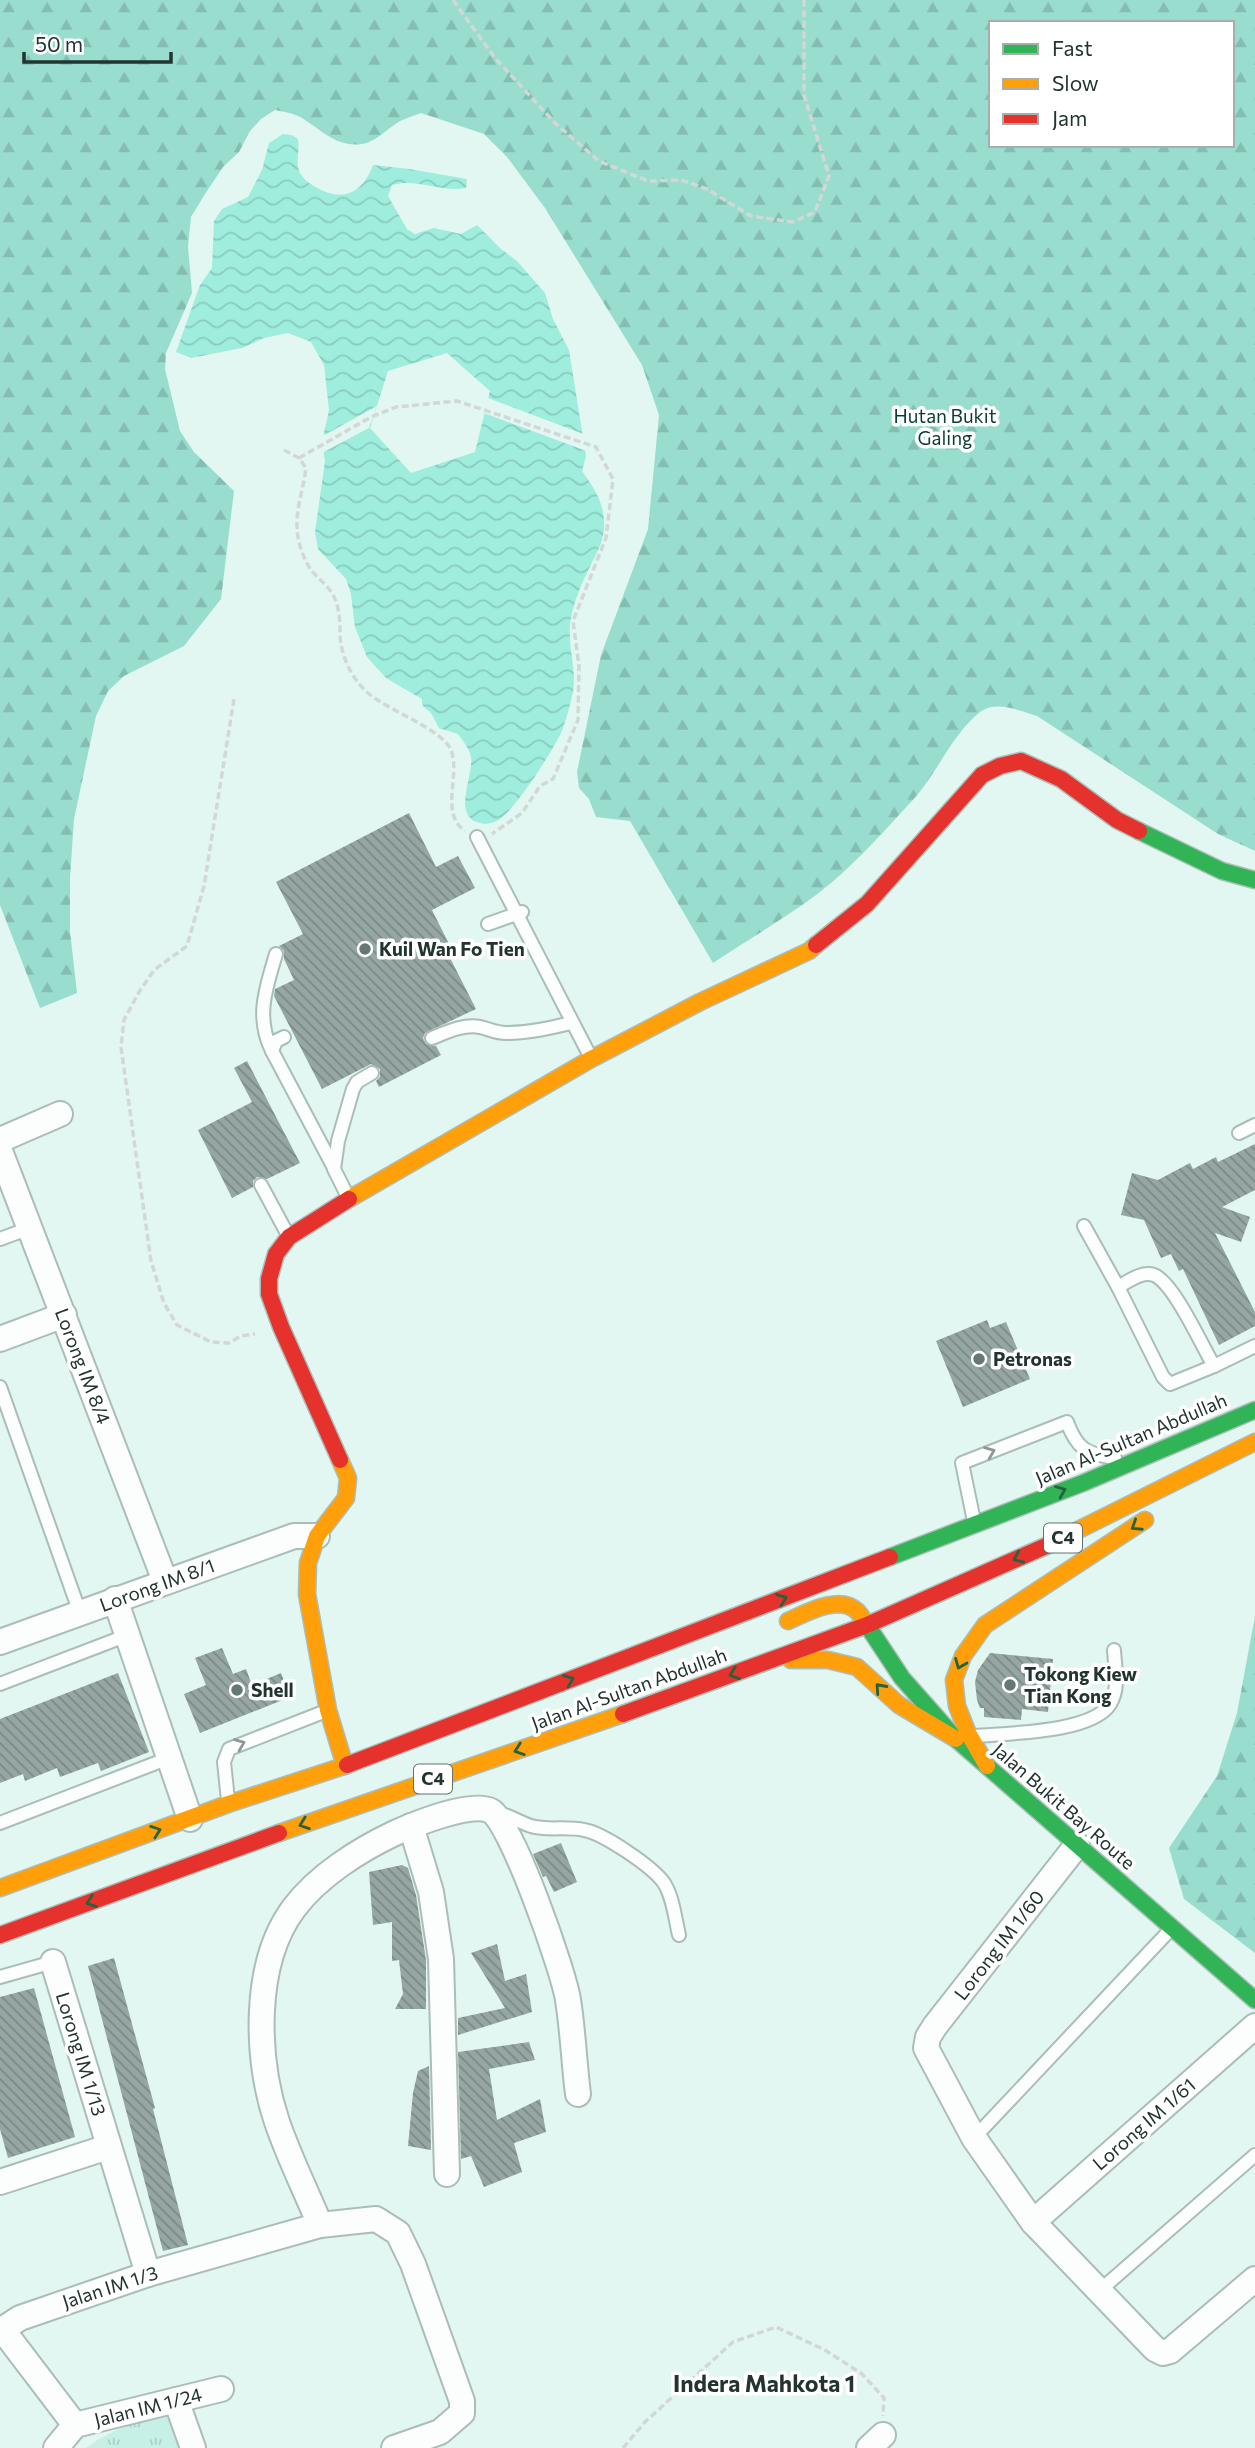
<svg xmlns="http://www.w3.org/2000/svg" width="1255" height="2448" viewBox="0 0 1255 2448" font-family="Commissioner,sans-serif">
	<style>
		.forest { fill: url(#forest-firs); fill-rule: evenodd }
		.park { fill: url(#park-tufts) }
		.water { fill: url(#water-waves); fill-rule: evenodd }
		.pier { fill: #e2f7f1 }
		.building { fill: url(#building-back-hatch) }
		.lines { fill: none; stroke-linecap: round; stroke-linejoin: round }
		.lane-casing { stroke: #abbdb8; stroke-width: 16 }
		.street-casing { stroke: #abbdb8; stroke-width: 28 }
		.fast-casing { stroke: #abbdb8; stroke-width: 19 }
		.slow-casing { stroke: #abbdb8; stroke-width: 19 }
		.jam-casing { stroke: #abbdb8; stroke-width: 19 }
		.path { stroke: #d2d8d7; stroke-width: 3.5; stroke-dasharray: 7 3.5; stroke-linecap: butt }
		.lane { stroke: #fbfefd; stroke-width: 12 }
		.street { stroke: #fbfefd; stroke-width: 24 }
		.fast { stroke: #30b455; stroke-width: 16 }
		.slow { stroke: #ff9f0a; stroke-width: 16 }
		.jam { stroke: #e5322d; stroke-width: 16 }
		.oneway { stroke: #8e9996 }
		.oneway2 { stroke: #27613d }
		.poi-dot { fill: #657874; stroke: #fff; stroke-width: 2.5 }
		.labels { text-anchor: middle; stroke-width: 7; stroke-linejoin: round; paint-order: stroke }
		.shield { fill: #fff; stroke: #64716e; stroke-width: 2 }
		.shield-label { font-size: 18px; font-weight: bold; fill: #223430 }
		.park-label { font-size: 19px; fill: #0b3c34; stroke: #fff }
		.poi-label { font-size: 19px; font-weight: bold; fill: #223430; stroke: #fff; text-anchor: start }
		.street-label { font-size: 19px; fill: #223430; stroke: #fff }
		.quarter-label { font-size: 23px; font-weight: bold; fill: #223430; stroke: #fff }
	</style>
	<defs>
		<pattern id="forest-firs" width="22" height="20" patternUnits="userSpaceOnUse" patternTransform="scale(1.75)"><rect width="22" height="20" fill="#99ddcf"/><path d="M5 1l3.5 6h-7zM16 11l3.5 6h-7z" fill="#84beb2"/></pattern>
		<pattern id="park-tufts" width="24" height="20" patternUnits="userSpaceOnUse" patternTransform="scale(1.75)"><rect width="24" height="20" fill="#c6f0e5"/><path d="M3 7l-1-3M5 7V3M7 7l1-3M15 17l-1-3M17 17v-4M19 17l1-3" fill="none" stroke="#aacec5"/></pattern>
		<pattern id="water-waves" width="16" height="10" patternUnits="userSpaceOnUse" patternTransform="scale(1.75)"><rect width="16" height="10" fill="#9eeddd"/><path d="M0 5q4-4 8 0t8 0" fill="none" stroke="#88ccbe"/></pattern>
		<pattern id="building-back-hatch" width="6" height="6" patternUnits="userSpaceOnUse" patternTransform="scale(1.75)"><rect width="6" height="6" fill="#96a7a3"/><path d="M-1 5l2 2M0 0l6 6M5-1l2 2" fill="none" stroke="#7a8985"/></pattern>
	</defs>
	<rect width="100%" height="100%" fill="#e2f7f1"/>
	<g class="forest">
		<path d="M 0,0 L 1255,0 L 1255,851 L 1218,834 L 1037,716 C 1020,711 996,700 980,712 C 952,734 937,774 912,801 C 882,833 852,868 816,895 C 784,919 747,940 713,963 L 630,821 L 596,817 L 589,799 L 579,788 L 577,772 L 601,655 L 648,529 L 659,415 L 642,365 L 545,208 L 507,157 L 484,134 L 421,113 C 414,116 406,118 400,121 C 388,128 376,142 362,144 C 337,148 320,129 302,118 C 293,113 285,112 275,110 L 261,119 L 250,131 L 239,152 L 223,167 L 205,194 L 191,217 L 188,246 L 192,293 L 166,353 L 165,369 L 180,431 L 194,452 L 234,491 L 221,599 L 184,646 L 124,676 L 108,691 L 96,716 L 74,819 L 70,878 L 70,931 L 77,993 L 40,1008 L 0,905 ZM 991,23 L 1232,23 L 1232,145 L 991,145 Z"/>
		<polygon points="1255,1616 1255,1953 1184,1899 1169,1848 1217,1776 1237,1713"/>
	</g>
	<path class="park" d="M 167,2416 L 178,2448 L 86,2448 C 110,2430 138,2420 167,2416 Z"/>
	<path class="water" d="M 283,134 L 292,135 L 298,139 C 300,150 295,164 300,173 C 305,182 312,185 321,190 C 346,202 364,190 373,165 L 409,169 L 467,179 L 466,188 C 441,193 418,178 392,185 L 388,196 L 407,229 L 415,234 L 434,228 L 461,234 L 477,225 L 501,249 L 517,261 L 545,293 L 553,319 L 569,350 L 586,456 L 582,471 C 594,488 604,502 604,524 C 605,542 594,557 587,573 C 580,586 574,603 571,618 C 566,642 577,667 573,692 C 570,705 566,721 561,733 C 552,752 516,808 500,819 C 494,823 486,825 480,823 C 451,817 474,775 471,757 C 470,749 462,740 458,734 L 439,728 L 431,713 L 422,705 L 422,699 L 386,678 L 367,657 L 355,627 L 351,594 L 346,579 L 318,549 L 315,532 L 325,461 L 322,442 L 329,410 L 324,365 L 311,342 L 288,333 L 264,338 L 242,348 L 191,358 L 176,352 L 200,285 L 212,268 L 214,221 L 222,209 L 248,197 L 262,170 L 269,143 ZM 447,353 L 490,391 L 475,452 L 411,473 L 370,428 L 388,371 Z"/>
	<g class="pier">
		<polygon points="488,398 586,435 589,452 484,413"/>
		<polygon points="377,406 369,428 320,454 319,438"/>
	</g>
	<g class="building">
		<polygon points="409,813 436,867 458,856 475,888 432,910 453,952 448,954 476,1009 425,1033 423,1038 426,1044 436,1046 441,1055 379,1087 376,1081 380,1077 380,1069 371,1064 322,1089 274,996 275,989 294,980 284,959 284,951 279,946 303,934 276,882"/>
		<polygon points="247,1061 300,1163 267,1179 257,1177 253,1181 253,1187 232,1198 198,1130 252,1102 234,1068"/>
		<polygon points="1255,1144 1255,1190 1222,1207 1250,1217 1241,1242 1215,1233 1255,1312 1255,1326 1219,1345 1183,1269 1179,1271 1171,1254 1161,1258 1144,1220 1121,1215 1132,1173 1158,1180 1190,1163 1193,1169 1216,1157 1218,1162"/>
		<polygon points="987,1320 990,1328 1006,1322 1030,1379 963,1407 936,1341"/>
		<polygon points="222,1648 233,1674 246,1669 252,1685 281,1673 290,1697 200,1733 184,1694 206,1685 195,1658"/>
		<polygon points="990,1653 1053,1659 1048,1712 1022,1709 1021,1720 984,1717 984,1708 980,1708 977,1700 975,1682 978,1670"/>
		<polygon points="118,1673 149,1752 101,1771 98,1763 60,1777 57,1768 25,1781 23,1774 0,1783 0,1719"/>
		<polygon points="561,1843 577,1882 554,1892 546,1876 543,1877 533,1854"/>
		<polygon points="402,1865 408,1868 416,1895 426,1960 426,2009 395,2009 403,1994 399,1960 392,1961 392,1922 373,1925 369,1872"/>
		<polygon points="497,1944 505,1981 526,1974 532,2012 458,2035 458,2018 505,2008 471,1953"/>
		<polygon points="114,1958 155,2108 153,2109 188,2245 163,2251 88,1966"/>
		<polygon points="34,1988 75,2137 8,2158 0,2129 0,1997"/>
		<polygon points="529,2042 535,2060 489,2069 497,2120 540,2099 546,2132 514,2143 522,2172 484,2187 471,2156 461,2159 458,2052"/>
		<polygon points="429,2066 431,2150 408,2146 413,2093 418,2071"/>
	</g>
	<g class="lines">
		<defs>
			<g id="lane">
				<polyline points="477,837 591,1058"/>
				<polyline points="488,924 522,912"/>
				<path d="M 276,954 C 266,988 255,1017 272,1051 L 276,1041 L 284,1037"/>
				<path d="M 432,1038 C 447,1032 463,1024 480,1027 C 489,1029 496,1033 506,1033 C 529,1033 550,1028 571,1023"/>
				<polyline points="272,1051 334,1168"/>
				<polyline points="1239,1133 1255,1125"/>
				<polyline points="261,1185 289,1237"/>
				<polyline points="348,1197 334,1169 338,1141 353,1089 357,1082 372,1073"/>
				<polyline points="1084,1226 1118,1287 1163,1377 1170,1384 1214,1366"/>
				<polyline points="0,1239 30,1228"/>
				<path d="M 1118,1287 C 1129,1281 1142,1271 1154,1275 C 1174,1283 1202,1346 1214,1366 L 1255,1346"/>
				<polyline points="0,1387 80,1613"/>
				<path d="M 974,1521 L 962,1463 L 1067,1422 C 1077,1449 1086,1454 1115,1458"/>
				<polyline points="0,1684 128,1635"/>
				<path d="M 975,1736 C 1007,1733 1092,1733 1110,1704 C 1120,1688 1115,1668 1114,1650"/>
				<polyline points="228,1800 224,1762 229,1749 326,1711"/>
				<path d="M 496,1812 C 508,1815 519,1822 531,1826 C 548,1831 566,1826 584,1830 C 603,1833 653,1867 664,1883 C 673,1897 675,1918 679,1935"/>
				<polyline points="0,1823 169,1758"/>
				<polyline points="0,1977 53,1962"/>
				<polyline points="974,2138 1171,1929"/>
				<polyline points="1098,2292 1255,2155"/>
			</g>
			<g id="street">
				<polyline points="0,1140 60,1114"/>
				<polyline points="0,1151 165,1581"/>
				<polyline points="0,1339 64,1315"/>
				<polyline points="115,1599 190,1819"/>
				<polyline points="0,1642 294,1536 317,1536"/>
				<polyline points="411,1826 431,1892 441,1959 447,2174"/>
				<polyline points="1077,1845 935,2026 928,2037 926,2048 974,2138 1033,2222 1155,2349 1163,2353 1170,2351 1255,2279"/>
				<polyline points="53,1962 148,2274"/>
				<polyline points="0,2182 108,2147"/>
				<polyline points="1033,2222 1255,2026"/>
				<path d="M 320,2225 C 306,2191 289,2157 277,2122 C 256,2059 252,1964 294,1908 C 318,1876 359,1850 395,1833 C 415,1824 471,1801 491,1811 C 511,1821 564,1972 568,2000 C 573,2031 574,2063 578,2094"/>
				<polyline points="2,2329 75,2425"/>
				<polyline points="0,2331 20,2318 148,2274 320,2225 376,2219 398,2233 413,2264 462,2401 462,2413 440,2432 394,2448"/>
				<polyline points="176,2400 193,2448"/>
				<polyline points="75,2425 221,2389"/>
				<polyline points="56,2448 75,2425"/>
				<polyline points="869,2448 883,2435"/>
			</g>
			<g id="fast">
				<polyline points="1139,831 1222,871 1255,880"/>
				<polyline points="890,1557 1083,1483 1255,1410"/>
				<polyline points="867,1625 902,1678 956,1739 1255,2000"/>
			</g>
			<g id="slow">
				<polyline points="349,1199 591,1059 700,1002 809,951 816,945"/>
				<polyline points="340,1460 348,1478 346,1498 317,1536 308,1563 307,1594 328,1710 345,1766"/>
				<polyline points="1046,1546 1255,1442"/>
				<path d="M 788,1621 C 806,1613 839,1594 857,1611 C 861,1615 864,1621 867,1625"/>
				<polyline points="791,1660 828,1660 857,1667 899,1705 956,1739"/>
				<polyline points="987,1766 967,1731 957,1706 954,1680 963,1656 985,1625 1145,1520"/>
				<polyline points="279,1833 623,1714"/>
				<polyline points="0,1888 228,1804 347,1765"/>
			</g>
			<g id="jam">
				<polyline points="816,945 867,904 982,775 1000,766 1021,761 1061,779 1117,820 1139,831"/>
				<polyline points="340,1460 281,1327 269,1294 269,1279 276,1254 289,1237 349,1199"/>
				<polyline points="623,1714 867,1625 1046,1546"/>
				<polyline points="347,1765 890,1557"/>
				<polyline points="0,1935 279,1833"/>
			</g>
		</defs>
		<use href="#lane" class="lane-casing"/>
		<use href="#street" class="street-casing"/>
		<use href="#fast" class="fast-casing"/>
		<use href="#slow" class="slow-casing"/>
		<use href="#jam" class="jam-casing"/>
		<g class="path">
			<polyline points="453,0 495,58 555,123 599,161 648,181 681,180 707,189 751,216 793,222 815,212 829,176 804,95 804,0"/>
			<path d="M 284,450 L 299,458 L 306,468 C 303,492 294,512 298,537 C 299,546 306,564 312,571 C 319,580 328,585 333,595 C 340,608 340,622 340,637 C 342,658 352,679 368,693 C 387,710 442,729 451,750 C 461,776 439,813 465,831"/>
			<polyline points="299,458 371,417 396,407 457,401 596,447 613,479 606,538 573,621 579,666 578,720 553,779 540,786 522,813 492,834"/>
			<polyline points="234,699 204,886 187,946 154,970 139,992 124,1020 121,1047 151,1261 164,1303 177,1325 211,1342 229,1343 241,1336 255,1334"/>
			<polyline points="623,2448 645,2422 733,2342 776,2327 825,2350 862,2374 884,2398 883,2416"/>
		</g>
		<use href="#lane" class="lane"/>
		<use href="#street" class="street"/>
		<use href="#fast" class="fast"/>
		<use href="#slow" class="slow"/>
		<use href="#jam" class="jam"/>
	</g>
	<defs><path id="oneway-chevron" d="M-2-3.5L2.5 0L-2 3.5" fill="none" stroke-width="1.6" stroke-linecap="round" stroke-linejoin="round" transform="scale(1.75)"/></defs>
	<g class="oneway">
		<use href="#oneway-chevron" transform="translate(990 1452) rotate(-22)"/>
		<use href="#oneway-chevron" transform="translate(240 1744) rotate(-22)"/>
	</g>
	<g class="oneway2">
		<use href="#oneway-chevron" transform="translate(1061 1491) rotate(-22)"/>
		<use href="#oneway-chevron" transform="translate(1136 1526) rotate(147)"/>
		<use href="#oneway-chevron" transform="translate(1018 1558) rotate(156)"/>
		<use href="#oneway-chevron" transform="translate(782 1599) rotate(-21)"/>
		<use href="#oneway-chevron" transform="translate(960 1664) rotate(112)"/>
		<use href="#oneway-chevron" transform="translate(734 1674) rotate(160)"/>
		<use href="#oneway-chevron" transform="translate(569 1680) rotate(-21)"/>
		<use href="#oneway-chevron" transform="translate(880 1688) rotate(-132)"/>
		<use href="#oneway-chevron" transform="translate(519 1750) rotate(161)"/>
		<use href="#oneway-chevron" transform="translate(304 1824) rotate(160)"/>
		<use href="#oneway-chevron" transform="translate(156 1831) rotate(-20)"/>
		<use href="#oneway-chevron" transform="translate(91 1902) rotate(160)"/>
	</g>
	<g class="poi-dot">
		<circle cx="365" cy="949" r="7"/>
		<circle cx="979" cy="1359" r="7"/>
		<circle cx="1010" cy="1685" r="7"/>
		<circle cx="237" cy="1690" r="7"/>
	</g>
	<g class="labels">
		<g class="shield">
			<rect x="1044" y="1523.5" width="38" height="29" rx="5"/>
			<rect x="414" y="1764.5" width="38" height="29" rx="5"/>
		</g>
		<g class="shield-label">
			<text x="1063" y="1544">C4</text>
			<text x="433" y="1785">C4</text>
		</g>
		<g class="park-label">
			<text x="945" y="423">Hutan Bukit<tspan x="945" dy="22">Galing</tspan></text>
		</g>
		<g class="poi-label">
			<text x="379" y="956">Kuil Wan Fo Tien</text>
			<text x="993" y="1366">Petronas</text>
			<text x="1024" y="1681">Tokong Kiew<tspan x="1024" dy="22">Tian Kong</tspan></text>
			<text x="251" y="1697">Shell</text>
		</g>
		<g class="street-label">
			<text transform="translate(83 1366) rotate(69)" y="7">Lorong IM 8/4</text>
			<text transform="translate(1131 1439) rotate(-23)" y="7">Jalan Al-Sultan Abdullah</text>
			<text transform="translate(157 1585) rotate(-20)" y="7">Lorong IM 8/1</text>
			<text transform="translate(629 1689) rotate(-20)" y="7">Jalan Al-Sultan Abdullah</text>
			<text transform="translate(1064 1806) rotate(41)" y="7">Jalan Bukit Bay Route</text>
			<text transform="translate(999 1945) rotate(-52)" y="7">Lorong IM 1/60</text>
			<text transform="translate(81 2054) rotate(73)" y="7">Lorong IM 1/13</text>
			<text transform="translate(1144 2124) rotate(-41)" y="7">Lorong IM 1/61</text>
			<text transform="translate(110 2287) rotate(-18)" y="7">Jalan IM 1/3</text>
			<text transform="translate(148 2407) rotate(-14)" y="7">Jalan IM 1/24</text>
		</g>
		<g class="quarter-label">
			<text x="764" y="2392">Indera Mahkota 1</text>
		</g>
	</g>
	<rect x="989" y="21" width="245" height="126" fill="#ffffff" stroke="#a7aeac" stroke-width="2"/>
	<rect x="1003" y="44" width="35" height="10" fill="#30b455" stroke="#a7aeac" stroke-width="2"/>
	<text x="1052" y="56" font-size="21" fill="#223430">Fast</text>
	<rect x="1003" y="79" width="35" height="10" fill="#ff9f0a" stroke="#a7aeac" stroke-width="2"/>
	<text x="1052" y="91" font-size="21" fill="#223430">Slow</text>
	<rect x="1003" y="114" width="35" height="10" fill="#e5322d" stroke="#a7aeac" stroke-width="2"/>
	<text x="1052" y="126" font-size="21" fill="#223430">Jam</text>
	<path d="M24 52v10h147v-10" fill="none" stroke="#223430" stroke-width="3.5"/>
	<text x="35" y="52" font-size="21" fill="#223430" stroke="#ffffff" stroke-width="5" paint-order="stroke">50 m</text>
</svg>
